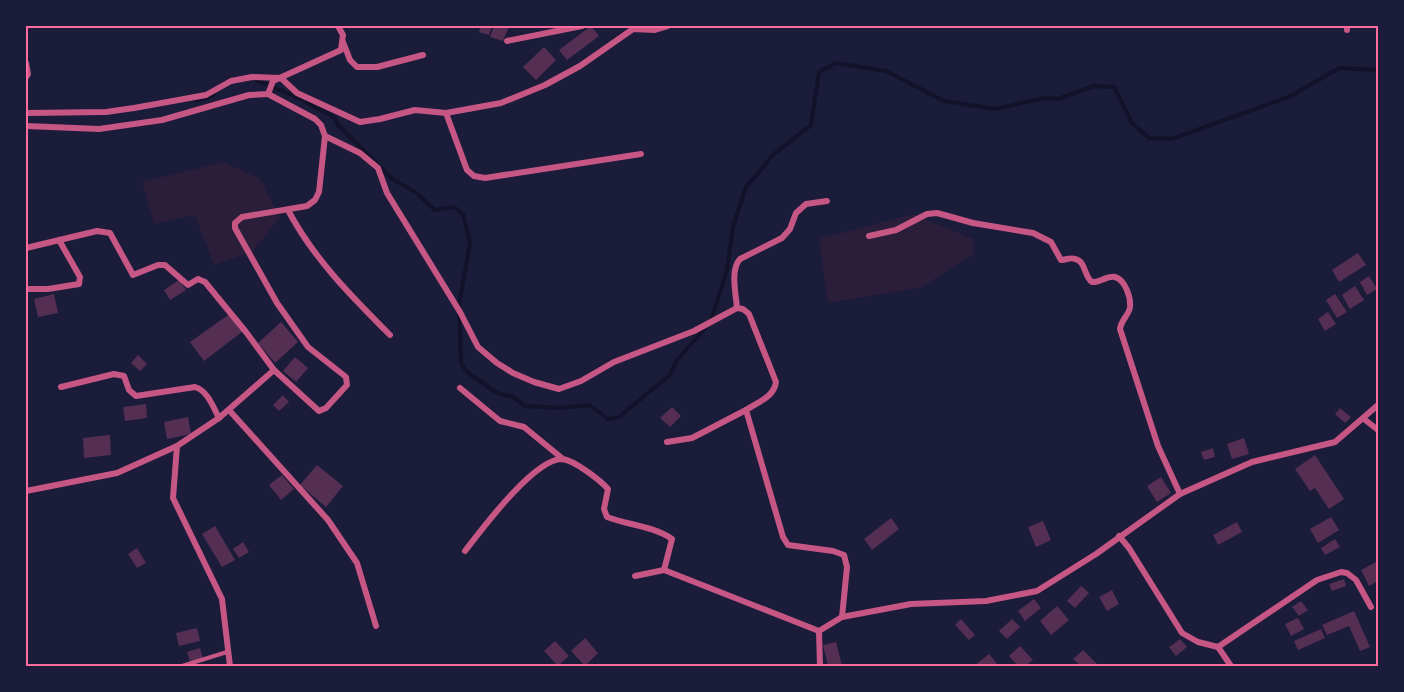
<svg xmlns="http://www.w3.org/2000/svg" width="1404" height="692" viewBox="0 0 1404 692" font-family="'Fira Sans Condensed',sans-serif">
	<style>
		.green { fill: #2a1e3b }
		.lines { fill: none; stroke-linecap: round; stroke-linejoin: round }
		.stream { stroke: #12122b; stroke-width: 4 }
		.building { fill: #542f53 }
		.service { stroke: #c65784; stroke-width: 4 }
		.minor { stroke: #c65784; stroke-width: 6 }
		.neatline { fill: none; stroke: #ff6b9d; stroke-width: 2 }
	</style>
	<rect width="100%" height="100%" fill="#1b1b3a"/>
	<g class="green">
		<polygon points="224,162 260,179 280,217 253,251 214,265 195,215 154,224 142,182"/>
		<polygon points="913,214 973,239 974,254 920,288 828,303 819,239"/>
	</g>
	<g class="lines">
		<g class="stream">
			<polyline points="253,79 299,98 335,118 337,124 391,178 415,192 435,210 454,207 463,214 470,243 459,305 461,363 467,372 497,393 513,397 525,406 559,408 589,405 608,419 619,417 670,375 677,360 706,327"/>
			<polyline points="195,100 207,98 214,94"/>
			<polyline points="711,321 727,270 733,227 746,187 774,154 811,125 819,72 836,63 886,71 944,101 995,109 1044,98 1058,99 1094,86 1114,87 1132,123 1149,138 1172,139 1291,96 1339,68 1378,70"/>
		</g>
	</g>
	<g class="building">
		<polygon points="481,26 492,26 489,35 479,32"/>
		<polygon points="494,26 509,26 503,41 490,37"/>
		<polygon points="591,26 599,36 567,60 559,50"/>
		<polygon points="544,47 556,60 536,80 523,67"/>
		<polygon points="1358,253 1366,265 1339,282 1332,270"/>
		<polygon points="1369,276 1377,289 1367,295 1360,282"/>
		<polygon points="179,280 186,290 170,300 164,290"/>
		<polygon points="1355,286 1364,300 1350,309 1342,295"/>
		<polygon points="54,294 58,313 38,317 34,299"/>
		<polygon points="1335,294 1347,312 1337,318 1326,300"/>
		<polygon points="1328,312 1336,324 1325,331 1318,319"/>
		<polygon points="231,313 243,331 204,361 190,342"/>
		<polygon points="281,322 298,342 275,363 258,343"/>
		<polygon points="138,355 147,364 140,371 131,363"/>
		<polygon points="295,357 308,368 296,382 283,371"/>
		<polygon points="283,395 289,402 279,411 273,405"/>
		<polygon points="146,404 147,418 125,421 123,407"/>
		<polygon points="672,407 681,416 670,427 660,418"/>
		<polygon points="1340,408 1351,417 1345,423 1335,414"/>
		<polygon points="188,417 191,434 167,439 164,422"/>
		<polygon points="110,435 111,455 84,458 83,438"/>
		<polygon points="1244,438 1249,454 1232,459 1227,444"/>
		<polygon points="1213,448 1215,457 1204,460 1201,452"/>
		<polygon points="1315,455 1344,499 1329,509 1315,488 1310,491 1295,469"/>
		<polygon points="317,465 343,486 326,507 300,485"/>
		<polygon points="282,475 294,489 281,500 269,485"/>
		<polygon points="1161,477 1171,493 1157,502 1147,486"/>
		<polygon points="1331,517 1339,530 1318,543 1310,529"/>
		<polygon points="891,518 899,529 872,550 864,539"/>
		<polygon points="1043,521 1051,540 1036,547 1028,527"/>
		<polygon points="1237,522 1242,532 1218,545 1213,535"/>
		<polygon points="215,526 235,560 222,567 202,534"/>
		<polygon points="1335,539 1340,547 1325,555 1321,548"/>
		<polygon points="243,542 249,552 239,558 233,549"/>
		<polygon points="137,548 146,563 137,568 128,554"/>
		<polygon points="1378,561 1378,581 1369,586 1361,570"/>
		<polygon points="1344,579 1346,586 1332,591 1329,584"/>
		<polygon points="1081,586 1089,593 1075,608 1067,601"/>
		<polygon points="1112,590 1119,604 1107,611 1099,597"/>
		<polygon points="1034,599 1041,608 1025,621 1018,611"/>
		<polygon points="1301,601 1308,610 1299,616 1292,607"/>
		<polygon points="1057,606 1069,620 1051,635 1040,621"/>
		<polygon points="1354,611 1370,647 1360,651 1349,626 1327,635 1322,625"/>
		<polygon points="1298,618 1304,629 1291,636 1285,624"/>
		<polygon points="961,619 975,635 969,640 955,625"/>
		<polygon points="1012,619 1020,627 1007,639 999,631"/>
		<polygon points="197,628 200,641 179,646 176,633"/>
		<polygon points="1321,629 1325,638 1298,650 1294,641"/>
		<polygon points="585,638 598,653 585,666 571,651"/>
		<polygon points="1180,639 1187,647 1176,656 1169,647"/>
		<polygon points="555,641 569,656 558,666 544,651"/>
		<polygon points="836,642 842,666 828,666 823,645"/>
		<polygon points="1020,646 1033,660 1025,666 1018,666 1009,656"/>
		<polygon points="200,648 203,658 190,662 187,652"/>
		<polygon points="1083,650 1097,664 1094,666 1081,666 1073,659"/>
		<polygon points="989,654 999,666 977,666 975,665"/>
	</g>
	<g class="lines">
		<polyline class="service" points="182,666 227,652"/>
		<g class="minor">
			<polyline points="1347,26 1347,30"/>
			<polyline points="507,41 582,26"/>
			<polyline points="343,42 350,60 357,67 377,67 423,55"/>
			<polyline points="26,63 28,74 26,77"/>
			<polyline points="268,94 315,119 321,125 325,136 319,192 315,200 307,206 242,217 235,223 235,228 277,303 308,347 346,377 347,385 326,408 319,411 274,370"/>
			<polyline points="26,113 106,112 134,108 206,95 231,81 252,77 281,78 297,93 360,122 380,119 415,110 446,113 501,103 545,85 580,66 633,29 655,30 668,26"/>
			<polyline points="446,113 467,170 474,176 485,178 641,154"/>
			<polyline points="26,126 99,129 162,120 249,95 268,94 273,81 341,50 343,35 338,26"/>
			<path d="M 325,136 L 360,153 L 378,168 L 387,193 L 460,312 L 478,347 L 497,363 L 513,373 L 534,382 L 559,389 L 581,381 L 614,362 L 694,331 L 737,308 L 743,309 L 749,314 L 776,382 C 774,397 758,402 746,410 L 783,537 L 788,545 L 833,551 L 844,555 L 847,567 L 842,617"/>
			<path d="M 288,210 C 313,258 352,297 390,335"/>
			<path d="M 869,236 L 896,230 L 927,214 L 937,213 L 973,223 L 1033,233 L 1051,242 L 1061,260 C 1065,260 1071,257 1075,259 C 1086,261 1084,277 1092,282 C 1099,283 1108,275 1115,277 C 1125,280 1131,297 1130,307 C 1129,315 1121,320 1120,329 L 1158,446 L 1180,494"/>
			<polyline points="26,248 97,231 110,233 133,275 158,265 165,265 188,285 198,279 205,282 246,332 274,370 219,418 177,446 117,473 26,491"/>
			<polyline points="26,289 48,289 79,284 80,277 59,240"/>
			<path d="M 737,308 C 736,294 730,270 740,259 L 782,238 L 790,229 L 796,213 L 806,204 L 827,201"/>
			<path d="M 61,387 L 114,374 L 124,376 L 129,390 L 136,396 L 195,387 C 208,391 213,407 219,418"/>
			<polyline points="460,388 500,421 524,427 563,459"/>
			<polyline points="229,410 328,520 357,563 376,626"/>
			<polyline points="1364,419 1378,430"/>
			<polyline points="667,442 692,438 746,410"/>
			<polyline points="177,446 173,498 222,599 230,666"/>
			<polyline points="1119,536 1129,548 1182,633 1198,642 1218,647 1231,666"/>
			<path d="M 465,551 C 482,529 534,459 562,459 C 574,460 600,480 608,489 L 604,509 L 607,517 C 628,525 653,526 672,539 L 664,570"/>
			<polyline points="635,576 664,570 819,631"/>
			<polyline points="1218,647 1317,580 1341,572 1347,573 1356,580 1371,607"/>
			<polyline points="820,666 819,631 842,617 911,604 986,601 1037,591 1096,554 1180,494 1252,462 1335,442 1378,405"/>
		</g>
	</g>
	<rect width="1404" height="692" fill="none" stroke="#1b1b3a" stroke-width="54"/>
	<rect x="27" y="27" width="1350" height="638" class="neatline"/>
</svg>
